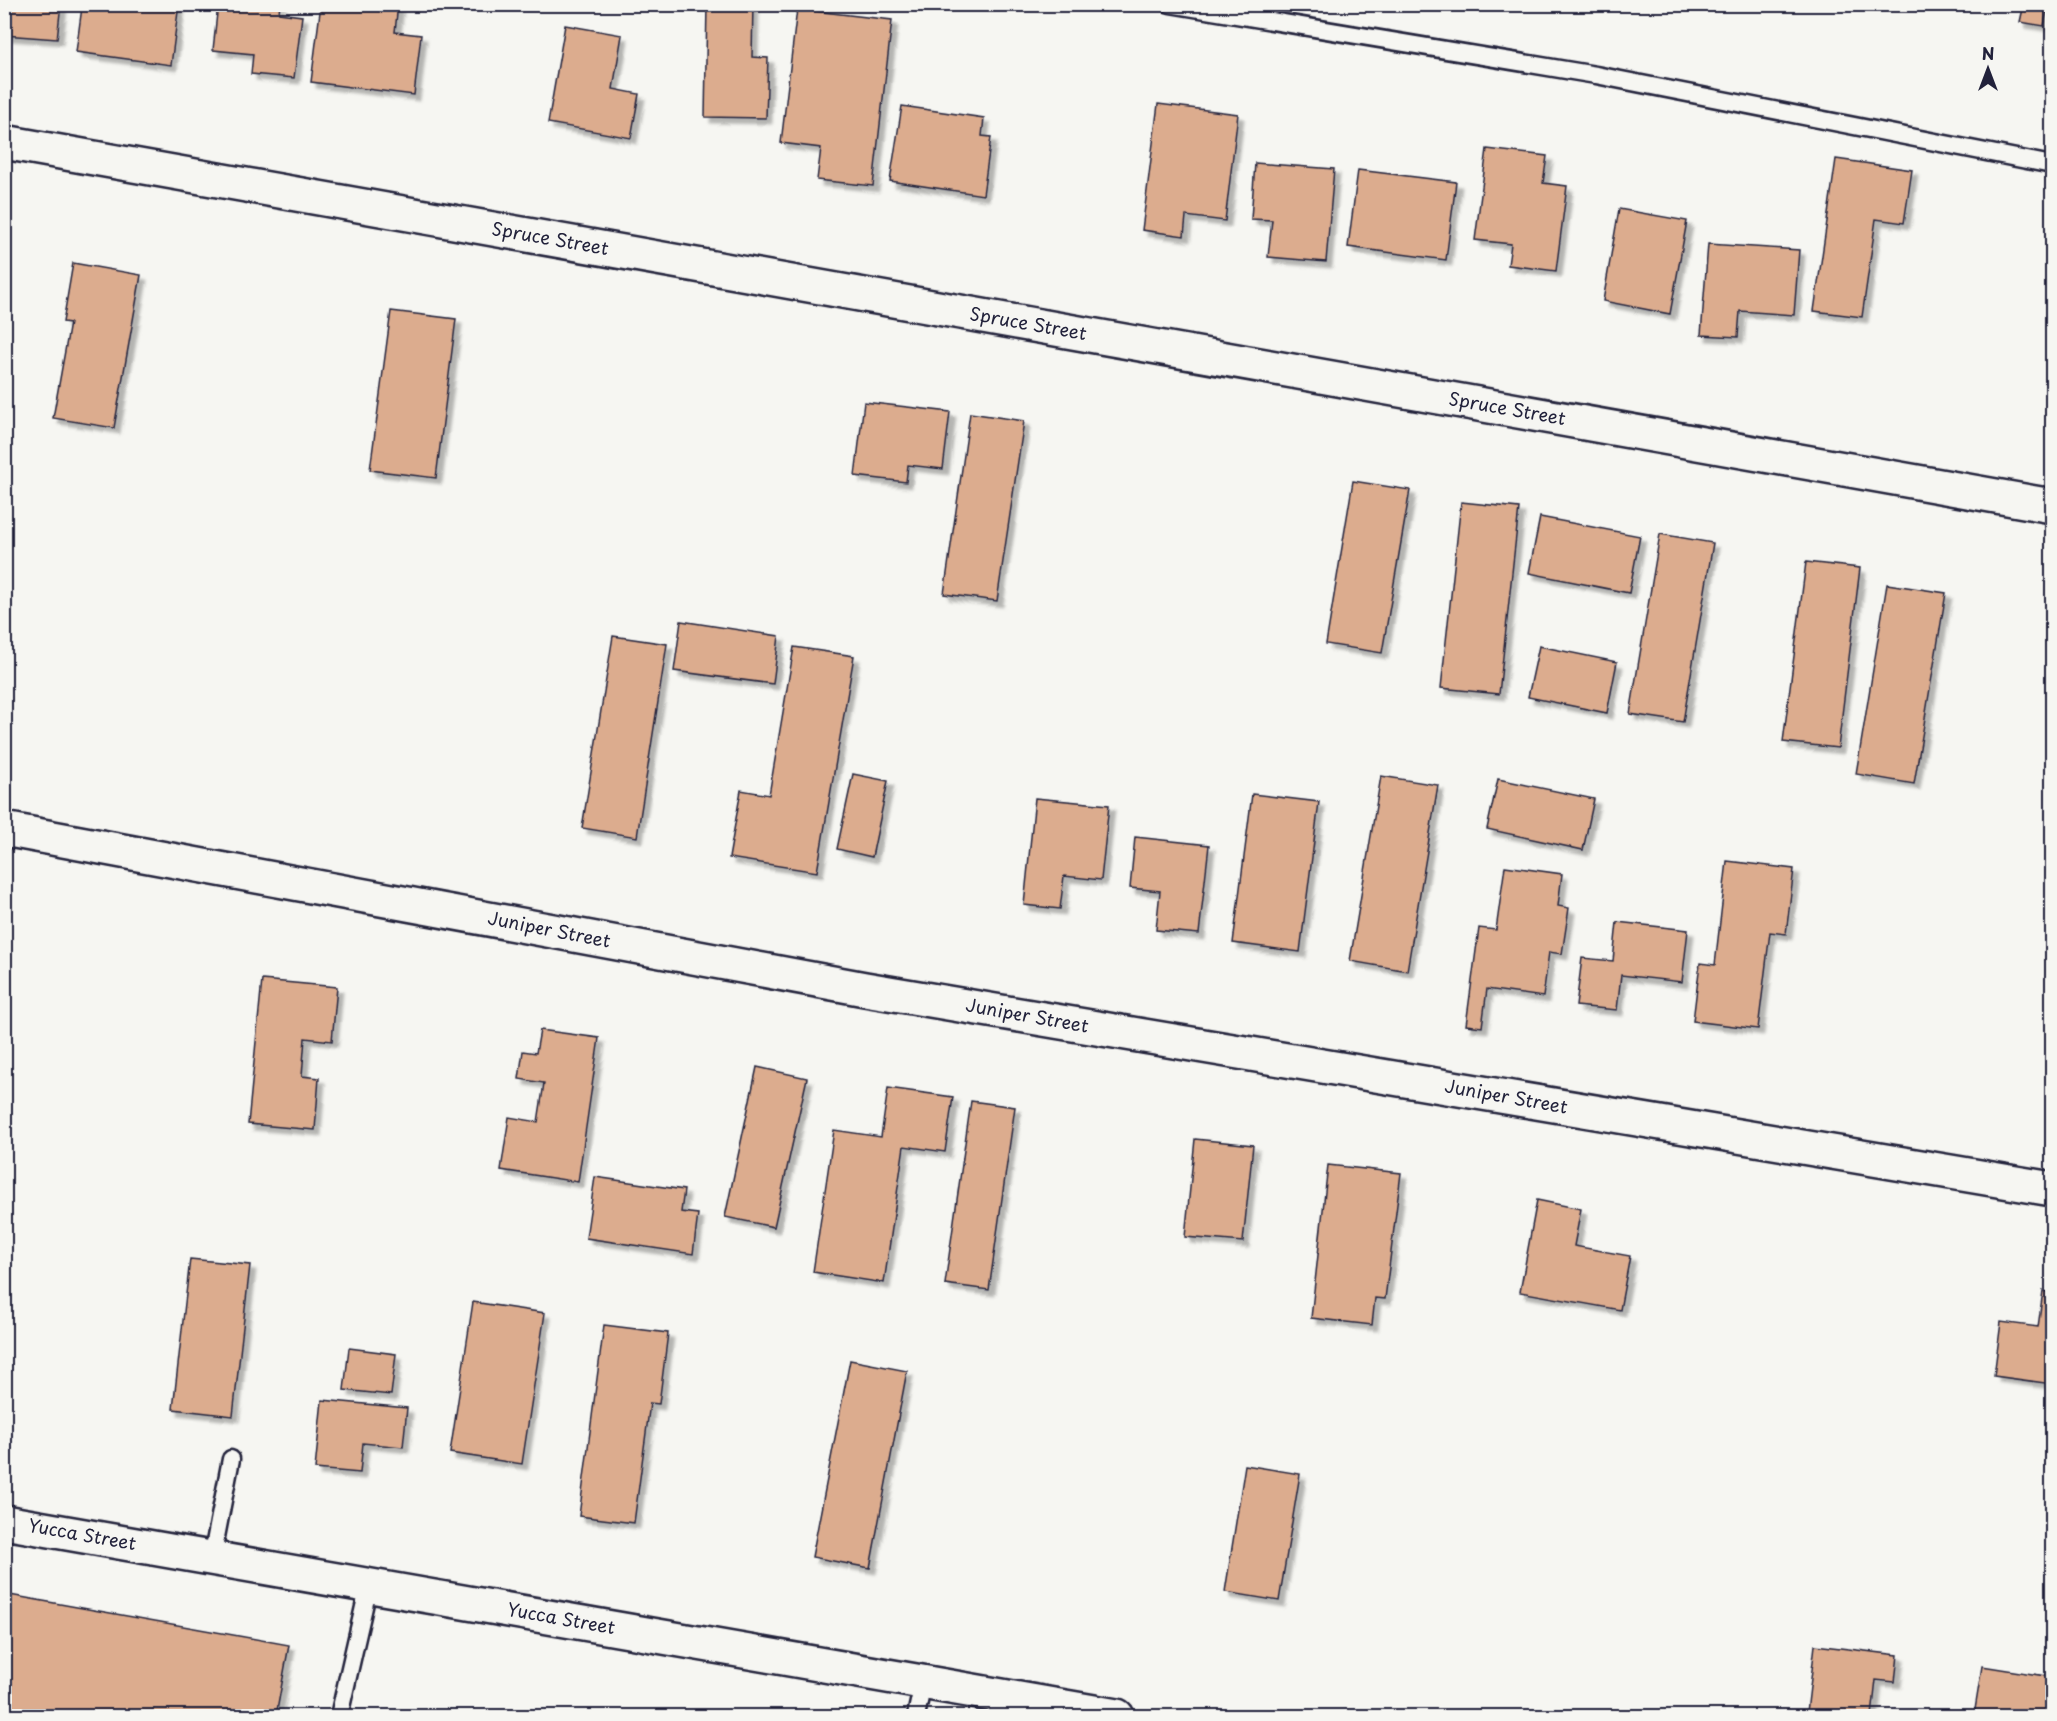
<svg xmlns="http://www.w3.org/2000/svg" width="2057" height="1721" viewBox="0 0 2057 1721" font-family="'Playpen Sans',sans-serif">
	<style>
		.building { fill: #dcac8e; stroke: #22223b; stroke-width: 1.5; filter: url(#shadow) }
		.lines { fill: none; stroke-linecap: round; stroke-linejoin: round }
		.lane-casing { stroke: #22223b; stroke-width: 21 }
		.street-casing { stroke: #22223b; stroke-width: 38 }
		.lane { stroke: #f6f6f2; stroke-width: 16 }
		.street { stroke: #f6f6f2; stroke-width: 33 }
		.labels { text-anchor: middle; stroke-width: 4.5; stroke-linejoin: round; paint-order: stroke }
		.street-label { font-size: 18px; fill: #22223b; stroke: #f6f6f2 }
	</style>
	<defs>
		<filter id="shadow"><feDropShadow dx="5.5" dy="5.5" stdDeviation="1.5" flood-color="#0004"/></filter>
	</defs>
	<rect width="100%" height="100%" fill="#f6f6f2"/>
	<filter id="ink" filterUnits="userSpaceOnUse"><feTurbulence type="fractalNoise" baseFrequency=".0167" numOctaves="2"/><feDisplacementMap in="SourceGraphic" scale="12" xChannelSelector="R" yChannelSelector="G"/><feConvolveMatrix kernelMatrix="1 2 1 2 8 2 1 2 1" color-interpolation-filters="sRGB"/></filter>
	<g filter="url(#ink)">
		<g class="building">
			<polygon points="4,4 61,4 57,39 4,35"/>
			<polygon points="97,4 179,4 171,65 76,52 82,7 97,9"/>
			<polygon points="218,4 280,4 279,13 302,16 294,78 251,74 253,54 213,50"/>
			<polygon points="321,4 398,4 395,32 421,35 414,95 311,82"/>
			<polygon points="707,4 753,4 752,57 768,58 766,118 705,117"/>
			<polygon points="2024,4 2048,4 2044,26 2020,22"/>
			<polygon points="797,9 892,20 873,186 817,180 821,148 781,143"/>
			<polygon points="565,25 622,35 613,89 639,94 631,138 548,123"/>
			<polygon points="1158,104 1238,114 1225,221 1186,216 1184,236 1142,230"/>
			<polygon points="902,106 984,118 982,136 991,137 983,195 890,181"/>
			<polygon points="1487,149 1547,156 1543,183 1567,186 1556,271 1508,265 1511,244 1475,240"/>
			<polygon points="1836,159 1912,170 1904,223 1876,219 1862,317 1814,311"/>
			<polygon points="1255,163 1334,169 1326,262 1268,257 1272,220 1251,219"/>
			<polygon points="1358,170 1456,182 1446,260 1348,247"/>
			<polygon points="1619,209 1687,221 1670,314 1603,301"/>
			<polygon points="1708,244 1799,250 1794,315 1740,311 1738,337 1701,335"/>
			<polygon points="73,263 141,275 114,428 53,418 70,323 63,322"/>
			<polygon points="391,311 456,319 436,478 370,470"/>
			<polygon points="864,402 950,412 943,469 908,465 906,482 855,476"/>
			<polygon points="970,413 1024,421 997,601 944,594"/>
			<polygon points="1353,481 1410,490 1382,653 1326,644"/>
			<polygon points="1461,502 1519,508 1499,694 1441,688"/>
			<polygon points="1540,517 1640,536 1629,593 1529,573"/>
			<polygon points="1660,534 1713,543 1683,722 1630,714"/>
			<polygon points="1806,562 1860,568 1838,748 1783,742"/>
			<polygon points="1887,584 1946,593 1914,784 1856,774"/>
			<polygon points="681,621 779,636 773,684 674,671"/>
			<polygon points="613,636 667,644 637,837 582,828"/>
			<polygon points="1539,646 1617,662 1607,713 1528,697"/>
			<polygon points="794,647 854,656 817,872 729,858 741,790 769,795"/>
			<polygon points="853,774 888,781 872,857 837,849"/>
			<polygon points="1381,776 1438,785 1407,971 1350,961"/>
			<polygon points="1498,779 1594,799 1583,850 1487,829"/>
			<polygon points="1252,794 1319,802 1300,952 1233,943"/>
			<polygon points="1035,798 1109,805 1101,880 1064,876 1060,909 1024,905"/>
			<polygon points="1135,837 1209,845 1199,934 1156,930 1160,891 1130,888"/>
			<polygon points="1727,861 1794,869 1786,934 1770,932 1758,1029 1693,1021 1700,963 1715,965"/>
			<polygon points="1505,866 1562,874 1558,906 1569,908 1562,954 1549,952 1543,997 1487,989 1482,1027 1466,1025 1479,928 1496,930"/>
			<polygon points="1617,922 1688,930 1682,982 1621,975 1617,1010 1576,1006 1582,958 1613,961"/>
			<polygon points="262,980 337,987 332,1041 305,1038 302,1076 319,1078 315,1130 248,1124"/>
			<polygon points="540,1030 599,1038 578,1182 501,1170 509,1117 538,1122 544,1083 519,1079 523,1051 536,1053"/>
			<polygon points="2052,1041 2052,1078 2048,1077"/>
			<polygon points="757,1067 807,1078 774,1227 725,1217"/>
			<polygon points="888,1088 953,1097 945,1152 904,1146 884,1283 813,1272 834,1130 881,1137"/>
			<polygon points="971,1101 1015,1107 989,1290 945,1284"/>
			<polygon points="1195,1139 1253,1145 1243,1242 1185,1237"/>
			<polygon points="1328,1165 1401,1173 1385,1299 1375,1298 1372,1325 1311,1318"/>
			<polygon points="595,1177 684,1190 681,1212 698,1214 693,1254 586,1238"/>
			<polygon points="1537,1200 1581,1209 1574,1246 1630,1256 1620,1310 1520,1292"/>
			<polygon points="190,1259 250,1265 233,1416 173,1409"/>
			<polygon points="2043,1291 2052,1293 2052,1384 1994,1376 2001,1322 2038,1327"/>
			<polygon points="473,1302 545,1313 522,1464 450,1453"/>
			<polygon points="604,1325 668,1333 659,1404 650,1403 634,1523 579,1516"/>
			<polygon points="349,1348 396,1354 391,1395 344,1390"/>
			<polygon points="850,1360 907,1371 870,1568 812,1557"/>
			<polygon points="322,1400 407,1408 403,1447 363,1443 360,1473 315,1469"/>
			<polygon points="1245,1465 1300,1474 1279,1601 1225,1592"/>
			<polygon points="4,1594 289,1645 276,1716 4,1716"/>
			<polygon points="1815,1645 1898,1655 1895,1682 1876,1680 1872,1716 1846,1716 1807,1712"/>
			<polygon points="1982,1666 2052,1677 2052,1716 1974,1716"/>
		</g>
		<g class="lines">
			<defs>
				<g id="lane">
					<polyline points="1170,4 1596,75 2052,165"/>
					<polyline points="212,1558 231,1459"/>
					<polyline points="339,1716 369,1585"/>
					<polyline points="916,1716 923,1683"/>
				</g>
				<g id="street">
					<polyline points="4,142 2052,506"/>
					<polyline points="4,829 865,989 2052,1189"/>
					<polyline points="4,1522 1117,1716"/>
				</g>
			</defs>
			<use href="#lane" class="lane-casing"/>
			<use href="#street" class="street-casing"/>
			<use href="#lane" class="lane"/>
			<use href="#street" class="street"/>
		</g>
	</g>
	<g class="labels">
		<g class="street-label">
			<text transform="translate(550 239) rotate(10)" y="6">Spruce Street</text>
			<text transform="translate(1028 324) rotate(10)" y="6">Spruce Street</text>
			<text transform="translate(1507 409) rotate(10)" y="6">Spruce Street</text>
			<text transform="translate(549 930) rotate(11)" y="6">Juniper Street</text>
			<text transform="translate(1027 1016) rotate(10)" y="6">Juniper Street</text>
			<text transform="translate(1506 1097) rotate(10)" y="6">Juniper Street</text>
			<text transform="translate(82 1535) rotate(10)" y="6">Yucca Street</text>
			<text transform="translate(561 1619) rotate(10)" y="6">Yucca Street</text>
		</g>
	</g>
	<rect width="2057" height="1721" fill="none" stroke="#f6f6f2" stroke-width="24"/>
	<rect x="12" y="12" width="2033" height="1697" fill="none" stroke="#22223b" stroke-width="2" filter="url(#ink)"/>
	<g transform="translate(1988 69)" stroke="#f6f6f2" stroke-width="4.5" paint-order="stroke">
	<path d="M0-4.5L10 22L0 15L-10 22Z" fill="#22223b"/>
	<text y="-9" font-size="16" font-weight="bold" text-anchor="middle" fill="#22223b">N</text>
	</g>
</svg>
